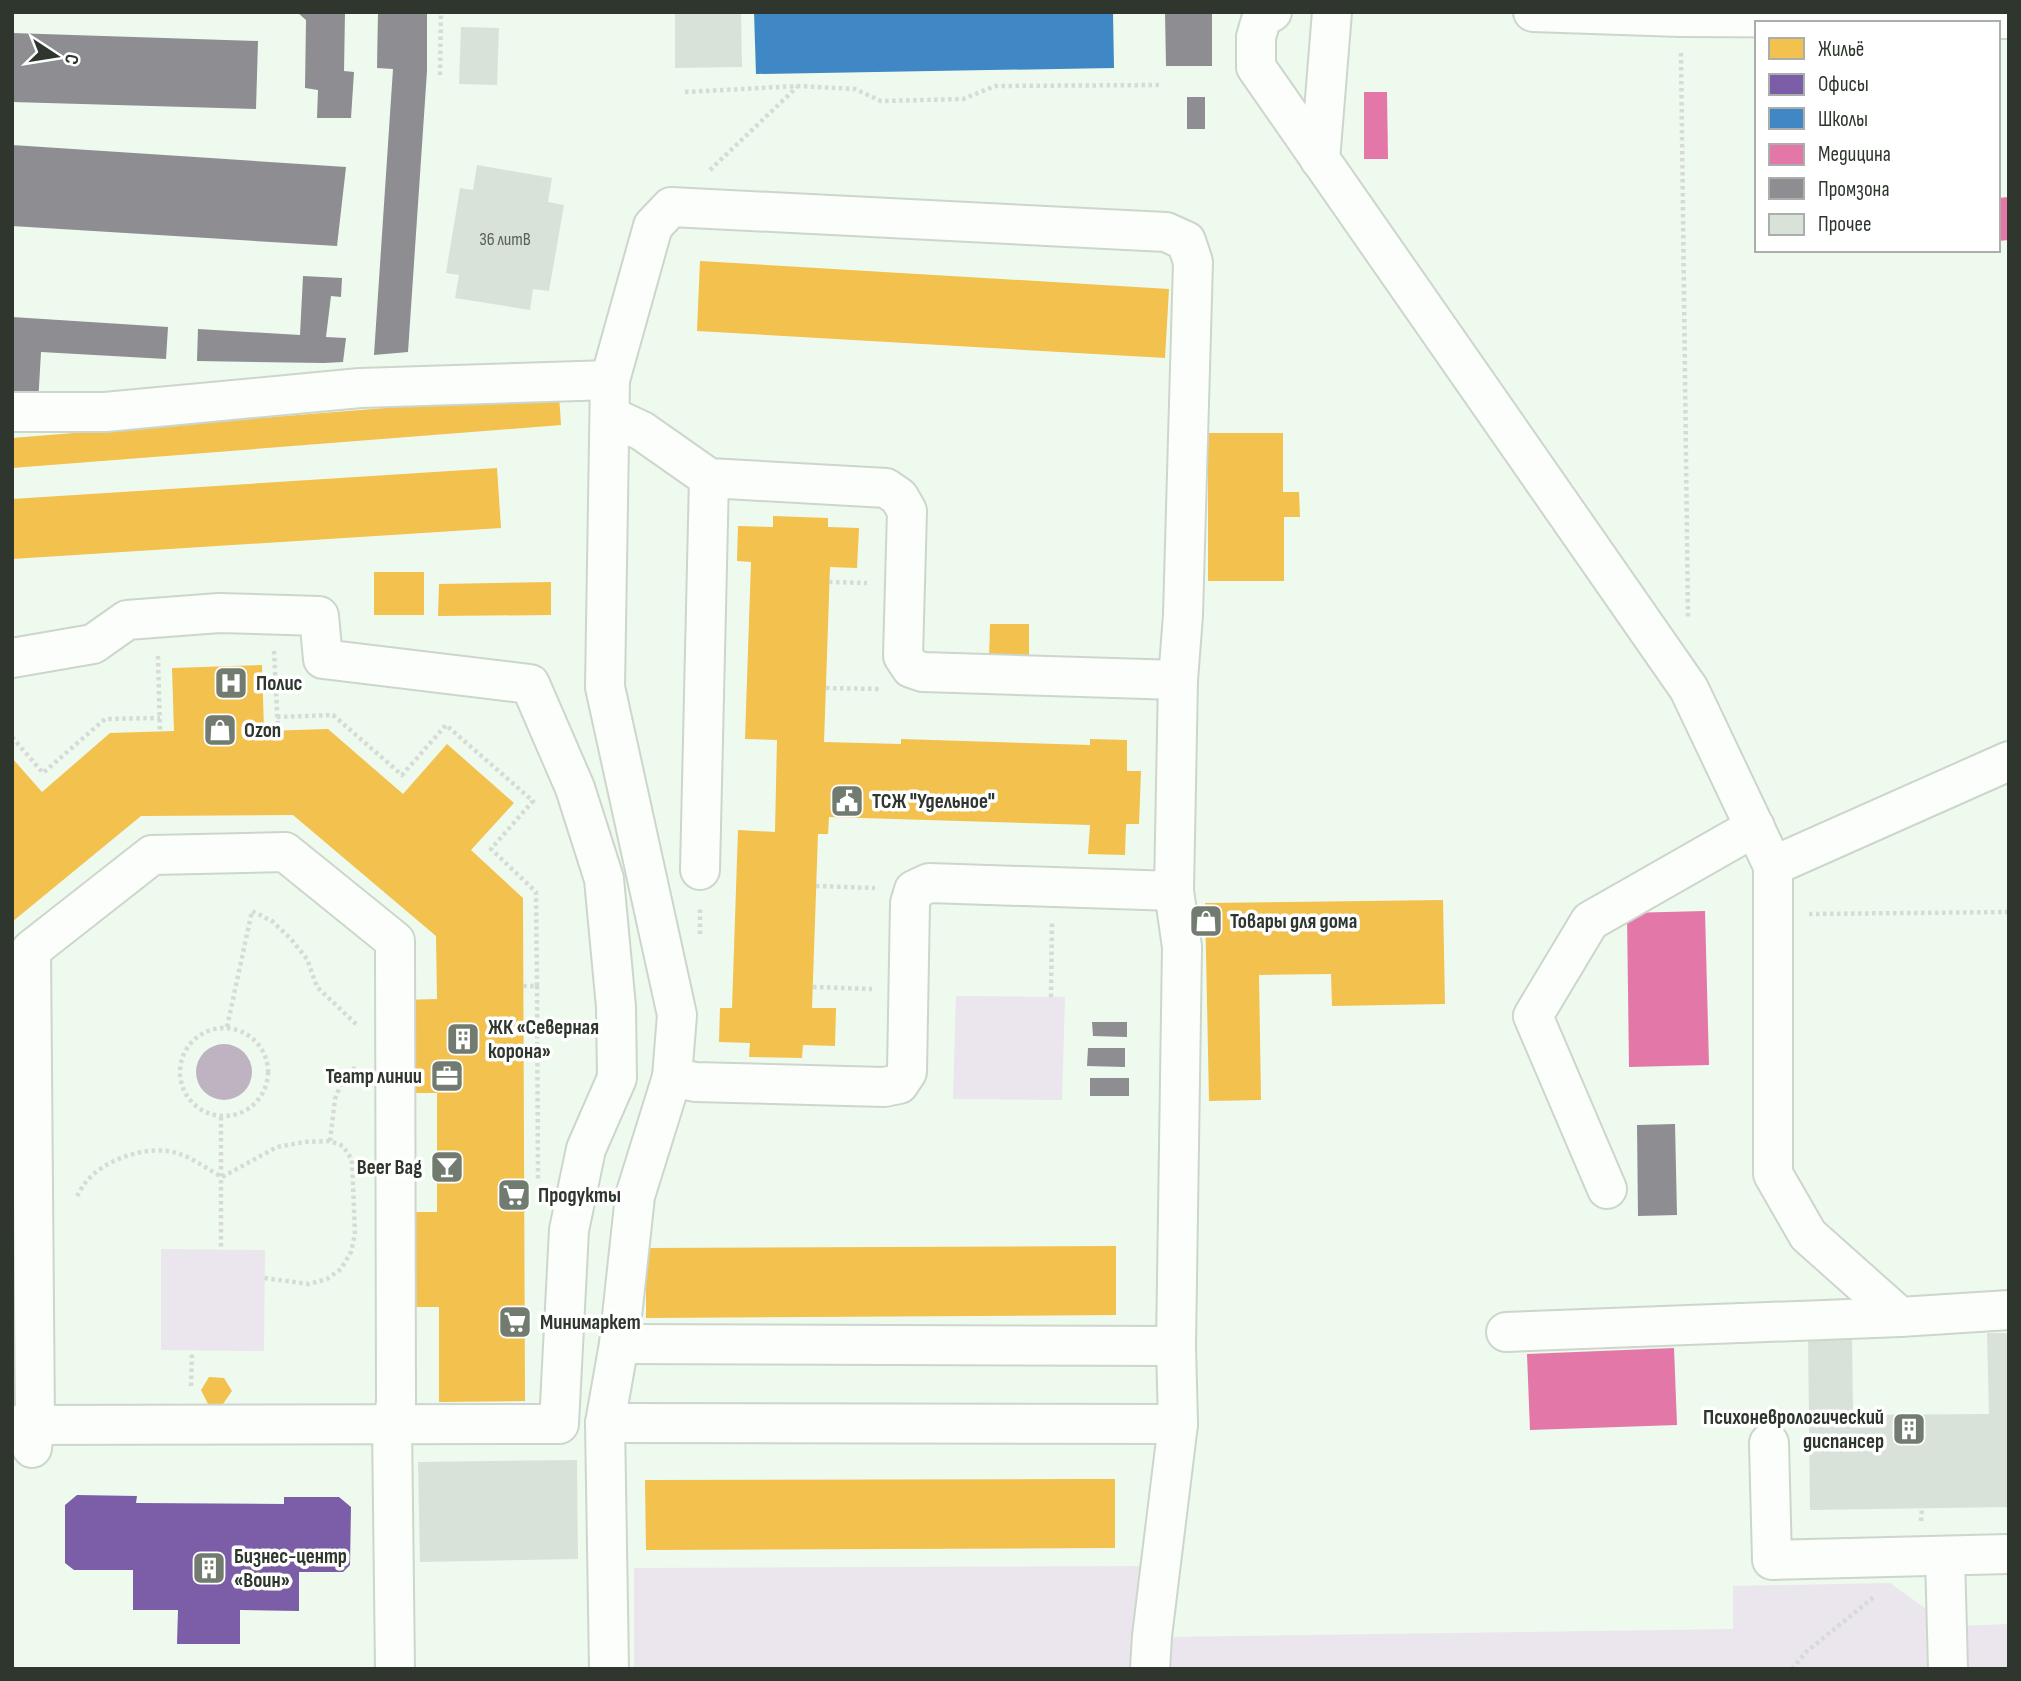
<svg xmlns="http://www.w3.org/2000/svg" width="2021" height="1681" viewBox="0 0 2021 1681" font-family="'Sofia Sans Condensed',sans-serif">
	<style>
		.green { fill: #ebe5ed }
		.water { fill: #bfb3c2 }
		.homes { fill: #f2c14e }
		.offices { fill: #7b5ea7 }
		.schools { fill: #3f88c5 }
		.health { fill: #e377a8 }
		.industry { fill: #8d8d92 }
		.building { fill: #d9e2d8 }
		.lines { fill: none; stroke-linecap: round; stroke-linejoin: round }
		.minor-casing { stroke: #ccd6cb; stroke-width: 42 }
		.path { stroke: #d7dbd7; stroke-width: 4.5; stroke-dasharray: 3.5 3.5; stroke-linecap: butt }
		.minor { stroke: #fcfefc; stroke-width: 38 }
		.labels { text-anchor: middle; stroke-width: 7; stroke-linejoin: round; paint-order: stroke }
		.number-label { font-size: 18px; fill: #596158 }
		.poi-label { font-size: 21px; font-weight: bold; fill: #2e362d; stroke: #fff; text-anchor: start }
	</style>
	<rect width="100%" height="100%" fill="#eefaed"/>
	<g class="green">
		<polygon points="956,996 1065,997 1062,1100 953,1099"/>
		<polygon points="161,1249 265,1250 264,1351 161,1350"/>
		<polygon points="1145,1566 1132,1669 634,1669 634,1568"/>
		<polygon points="1890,1583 1929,1611 1932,1669 1166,1669 1168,1637 1733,1629 1733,1586"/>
		<polygon points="2009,1624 2009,1669 1962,1669 1961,1626"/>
	</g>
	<circle class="water" cx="224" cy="1072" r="28"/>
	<g class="homes">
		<polygon points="700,261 1169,289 1165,358 697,331"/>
		<polygon points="559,394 561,425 12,468 12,438"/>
		<polygon points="1208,433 1283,433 1283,492 1299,492 1300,517 1284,517 1284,581 1208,581"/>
		<polygon points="497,468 501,528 12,559 12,499"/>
		<polygon points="773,516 828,518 828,527 859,528 857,568 830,567 824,742 901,744 901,739 1090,745 1090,739 1127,740 1127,771 1141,771 1139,824 1126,824 1125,855 1088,854 1090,825 829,817 828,834 818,834 812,1008 836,1008 835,1046 803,1045 802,1058 749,1057 750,1043 719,1042 720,1008 732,1008 738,830 775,832 777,740 745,739 751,562 737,561 738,526 773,527"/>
		<rect x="374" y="572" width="50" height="43"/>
		<polygon points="551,582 551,615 438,616 439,584"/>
		<polygon points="990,624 1029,624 1029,661 989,659"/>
		<polygon points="262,665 264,731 328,729 403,794 447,744 514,803 471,850 523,898 525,1401 439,1402 439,1307 403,1307 402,1212 437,1212 437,1093 403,1093 403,1000 437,999 436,936 293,815 141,816 12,922 12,758 42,792 110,733 174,731 172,668"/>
		<polygon points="1443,900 1445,1004 1332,1006 1331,974 1259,975 1261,1100 1209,1101 1205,903"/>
		<polygon points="1116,1246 1116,1315 646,1318 646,1248"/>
		<polygon points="209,1377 224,1378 232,1391 223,1404 208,1404 201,1390"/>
		<polygon points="1080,1479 1115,1479 1115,1548 646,1550 645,1480"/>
	</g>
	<polygon class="offices" points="77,1495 137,1496 136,1503 284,1504 284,1497 339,1497 351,1507 350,1565 343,1572 299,1572 299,1611 240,1610 240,1644 177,1644 178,1610 133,1610 133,1570 74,1570 65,1563 65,1505"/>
	<polygon class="schools" points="754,12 1113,12 1114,68 756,74"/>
	<g class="health">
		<polygon points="1364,92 1387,92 1388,159 1364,159"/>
		<polygon points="2009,197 2009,240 1998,241 1998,198"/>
		<polygon points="1705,911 1709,1065 1629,1067 1627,913"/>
		<polygon points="1674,1348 1677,1425 1530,1430 1527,1354"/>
	</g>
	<g class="industry">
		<polygon points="297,12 345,12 344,71 354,72 351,118 317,118 318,90 305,88 306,20"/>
		<polygon points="378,12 427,12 427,71 408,352 374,355 393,69 377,68"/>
		<polygon points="1165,12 1212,12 1212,66 1166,66"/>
		<polygon points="12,33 258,41 256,109 12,102"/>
		<rect x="1187" y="97" width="18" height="32"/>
		<polygon points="12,145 346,167 337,246 12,226"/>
		<polygon points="303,276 342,278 341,297 331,296 326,337 346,338 343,362 324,363 197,361 198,329 300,335"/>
		<polygon points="12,317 168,327 166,359 41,352 38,404 12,403"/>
		<polygon points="1092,1022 1127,1022 1127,1037 1093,1036"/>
		<polygon points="1088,1048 1125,1048 1125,1067 1087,1066"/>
		<rect x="1090" y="1078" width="39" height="18"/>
		<polygon points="1675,1124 1677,1215 1638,1216 1637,1125"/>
	</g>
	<g class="building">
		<polygon points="741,12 742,67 675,68 675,13"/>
		<polygon points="461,27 499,28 497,85 459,84"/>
		<polygon points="477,165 552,178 548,202 564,205 549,291 533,289 530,310 455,298 459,275 446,273 460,188 473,190"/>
		<polygon points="1987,1333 2009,1333 2009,1507 1810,1510 1808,1335 1852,1335 1853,1415 1989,1414"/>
		<polygon points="577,1460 578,1559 420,1562 418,1462"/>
	</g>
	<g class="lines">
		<defs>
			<g id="minor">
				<polyline points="1272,12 1263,13 1256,37 1256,67 1689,689 1773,866 1773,1174 1808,1235 1900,1317"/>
				<polyline points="1533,12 1680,17 2009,19"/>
				<polyline points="1320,160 1332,12"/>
				<polyline points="12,412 105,412 360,388 610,380"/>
				<polyline points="610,416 642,431 709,478 886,488 899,497 907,511 903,656 911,668 923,672 1178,680 1174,891 929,883 914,890 910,903 907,1072 899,1084 884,1087 695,1082 672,1077"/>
				<polyline points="12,658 93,644 127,620 219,613 319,616 323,659 530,684 575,788 604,879 616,1007 617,1078 586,1149 569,1230 559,1424 12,1425"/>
				<polyline points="1773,866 2009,761"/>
				<polyline points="700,870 709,478"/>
				<polyline points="1607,1189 1533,1016 1590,921 1755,827"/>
				<polyline points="1506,1332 1900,1317 2009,1310"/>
				<polyline points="619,1344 1176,1346"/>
				<polyline points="605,1423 1178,1424"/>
				<polyline points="1769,1443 1772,1560 2009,1554"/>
				<polyline points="32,1448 35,1425 31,950 152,855 285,852 395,941 396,1403 392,1424 395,1669"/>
				<polyline points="1945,1556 1948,1669"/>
				<polyline points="609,1669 605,1423 619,1344 635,1196 672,1077 677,1015 605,687 610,380 653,226 671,207 1166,232 1186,241 1193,262 1183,615 1178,680"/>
				<polyline points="1150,1669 1152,1636 1178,1424 1176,1346 1182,947 1174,891"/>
			</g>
		</defs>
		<use href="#minor" class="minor-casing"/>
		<g class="path">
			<polyline points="1681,53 1688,618"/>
			<polyline points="440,75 441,12"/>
			<polyline points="685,92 798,86 855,89 881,101 963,99 995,86 1159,85"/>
			<polyline points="710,170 797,87"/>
			<polyline points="829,582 867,583"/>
			<polyline points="274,651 278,731"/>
			<polyline points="158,656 160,732"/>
			<polyline points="826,688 881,689"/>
			<polyline points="277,717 333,715 402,775 446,725 533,801 491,849 536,892 537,986 523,986"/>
			<polyline points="12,737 43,773 105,719 160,718"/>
			<polyline points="816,886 875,888"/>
			<polyline points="1809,914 2009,912"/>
			<polyline points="700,934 700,908"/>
			<polyline points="537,986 538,1181"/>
			<polyline points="813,987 872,989"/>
			<polyline points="1051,997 1052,922"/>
			<polyline points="227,1027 252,911 272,921 291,939 307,959 317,987 358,1026"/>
			<circle cx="224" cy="1072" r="44"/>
			<polyline points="221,1117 221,1249"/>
			<polyline points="330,1141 335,1099 341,1084 357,1065"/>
			<path d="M 77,1196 C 80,1192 82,1186 86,1182 C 104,1159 151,1143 180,1154 C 194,1159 209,1170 222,1177 L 277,1147 L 304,1142 L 330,1141 L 343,1146 L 352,1160 L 355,1234 L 351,1252 L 341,1269 L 327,1279 L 309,1284 L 264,1278"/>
			<polyline points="191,1386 192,1351"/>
			<polyline points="1921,1521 1922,1508"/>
			<polyline points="1792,1669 1805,1653 1875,1596"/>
		</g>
		<use href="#minor" class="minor"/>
	</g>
	<defs>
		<symbol id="hospital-square" viewBox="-11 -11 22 22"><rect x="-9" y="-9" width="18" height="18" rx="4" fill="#717b70" stroke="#fff"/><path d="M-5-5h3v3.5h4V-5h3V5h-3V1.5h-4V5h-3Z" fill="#fff"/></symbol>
		<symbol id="shop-square" viewBox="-11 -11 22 22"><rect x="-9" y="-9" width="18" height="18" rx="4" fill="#717b70" stroke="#fff"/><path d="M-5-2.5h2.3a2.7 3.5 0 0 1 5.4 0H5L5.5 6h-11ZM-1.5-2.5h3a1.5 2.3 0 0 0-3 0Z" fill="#fff"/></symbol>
		<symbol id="civic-square" viewBox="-11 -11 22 22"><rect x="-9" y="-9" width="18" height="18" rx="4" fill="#717b70" stroke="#fff"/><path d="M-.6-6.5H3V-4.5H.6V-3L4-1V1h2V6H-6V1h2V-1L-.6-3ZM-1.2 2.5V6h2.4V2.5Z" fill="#fff"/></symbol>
		<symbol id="building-square" viewBox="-11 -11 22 22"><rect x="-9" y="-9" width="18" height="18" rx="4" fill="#717b70" stroke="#fff"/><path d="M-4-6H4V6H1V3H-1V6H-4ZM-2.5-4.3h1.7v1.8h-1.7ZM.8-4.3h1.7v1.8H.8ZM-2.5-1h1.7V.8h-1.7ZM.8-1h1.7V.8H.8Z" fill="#fff"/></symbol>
		<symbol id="office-square" viewBox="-11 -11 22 22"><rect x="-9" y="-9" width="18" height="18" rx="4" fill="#717b70" stroke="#fff"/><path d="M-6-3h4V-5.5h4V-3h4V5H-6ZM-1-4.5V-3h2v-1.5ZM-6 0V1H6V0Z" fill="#fff"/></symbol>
		<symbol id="bar-square" viewBox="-11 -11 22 22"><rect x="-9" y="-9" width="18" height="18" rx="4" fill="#717b70" stroke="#fff"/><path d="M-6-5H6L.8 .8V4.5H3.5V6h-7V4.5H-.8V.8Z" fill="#fff"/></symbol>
		<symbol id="supermarket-square" viewBox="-11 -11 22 22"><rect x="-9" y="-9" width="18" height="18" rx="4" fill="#717b70" stroke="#fff"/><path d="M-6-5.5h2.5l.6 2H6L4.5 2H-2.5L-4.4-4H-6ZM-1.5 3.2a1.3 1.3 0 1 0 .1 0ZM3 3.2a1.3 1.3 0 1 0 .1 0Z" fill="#fff"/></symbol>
	</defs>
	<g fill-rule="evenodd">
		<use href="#hospital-square" x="212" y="664" width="38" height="38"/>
		<use href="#shop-square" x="201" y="711" width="38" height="38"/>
		<use href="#civic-square" x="828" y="782" width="38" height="38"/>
		<use href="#shop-square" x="1187" y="902" width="38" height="38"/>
		<use href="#building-square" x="444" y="1020" width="38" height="38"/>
		<use href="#office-square" x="428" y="1057" width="38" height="38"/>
		<use href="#bar-square" x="428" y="1148" width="38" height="38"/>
		<use href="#supermarket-square" x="495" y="1176" width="38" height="38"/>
		<use href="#supermarket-square" x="496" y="1303" width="38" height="38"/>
		<use href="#building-square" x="1890" y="1410" width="38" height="38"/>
		<use href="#building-square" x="190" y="1549" width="38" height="38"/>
	</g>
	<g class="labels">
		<g class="number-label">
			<text x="505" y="245">36 литВ</text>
		</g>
		<g class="poi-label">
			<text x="256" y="690">Полис</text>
			<text x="244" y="737">Ozon</text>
			<text x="872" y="808">ТСЖ "Удельное"</text>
			<text x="1230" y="928">Товары для дома</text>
			<text x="488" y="1034">ЖК «Северная<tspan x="488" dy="24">корона»</tspan></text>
			<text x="422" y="1083" text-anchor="end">Театр линии</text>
			<text x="422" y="1174" text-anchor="end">Beer Bag</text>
			<text x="538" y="1202">Продукты</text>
			<text x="540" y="1329">Минимаркет</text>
			<text x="1884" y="1424" text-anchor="end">Психоневрологический<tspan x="1884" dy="24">диспансер</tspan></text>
			<text x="234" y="1563">Бизнес-центр<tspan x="234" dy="24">«Воин»</tspan></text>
		</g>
	</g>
	<rect width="2021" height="1681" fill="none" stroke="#2e362d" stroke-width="28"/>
	<rect x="1755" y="21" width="245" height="231" fill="#ffffff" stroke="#abafab" stroke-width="2"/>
	<rect x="1769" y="38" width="35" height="21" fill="#f2c14e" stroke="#abafab" stroke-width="2"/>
	<text x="1818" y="56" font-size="21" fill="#2e362d">Жильё</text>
	<rect x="1769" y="74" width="35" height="21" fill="#7b5ea7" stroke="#abafab" stroke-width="2"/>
	<text x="1818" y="91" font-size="21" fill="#2e362d">Офисы</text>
	<rect x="1769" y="108" width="35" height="21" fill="#3f88c5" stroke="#abafab" stroke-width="2"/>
	<text x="1818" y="126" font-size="21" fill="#2e362d">Школы</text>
	<rect x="1769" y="144" width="35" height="21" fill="#e377a8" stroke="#abafab" stroke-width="2"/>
	<text x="1818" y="161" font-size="21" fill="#2e362d">Медицина</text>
	<rect x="1769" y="178" width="35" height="21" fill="#8d8d92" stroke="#abafab" stroke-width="2"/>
	<text x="1818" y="196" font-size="21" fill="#2e362d">Промзона</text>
	<rect x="1769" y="214" width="35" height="21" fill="#d9e2d8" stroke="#abafab" stroke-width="2"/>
	<text x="1818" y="231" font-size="21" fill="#2e362d">Прочее</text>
	<g transform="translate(56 56) rotate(102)" stroke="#ffffff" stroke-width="5" paint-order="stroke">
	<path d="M0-5L12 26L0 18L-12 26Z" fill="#2e362d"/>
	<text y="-10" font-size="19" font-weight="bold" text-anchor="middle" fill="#2e362d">С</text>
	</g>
</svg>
